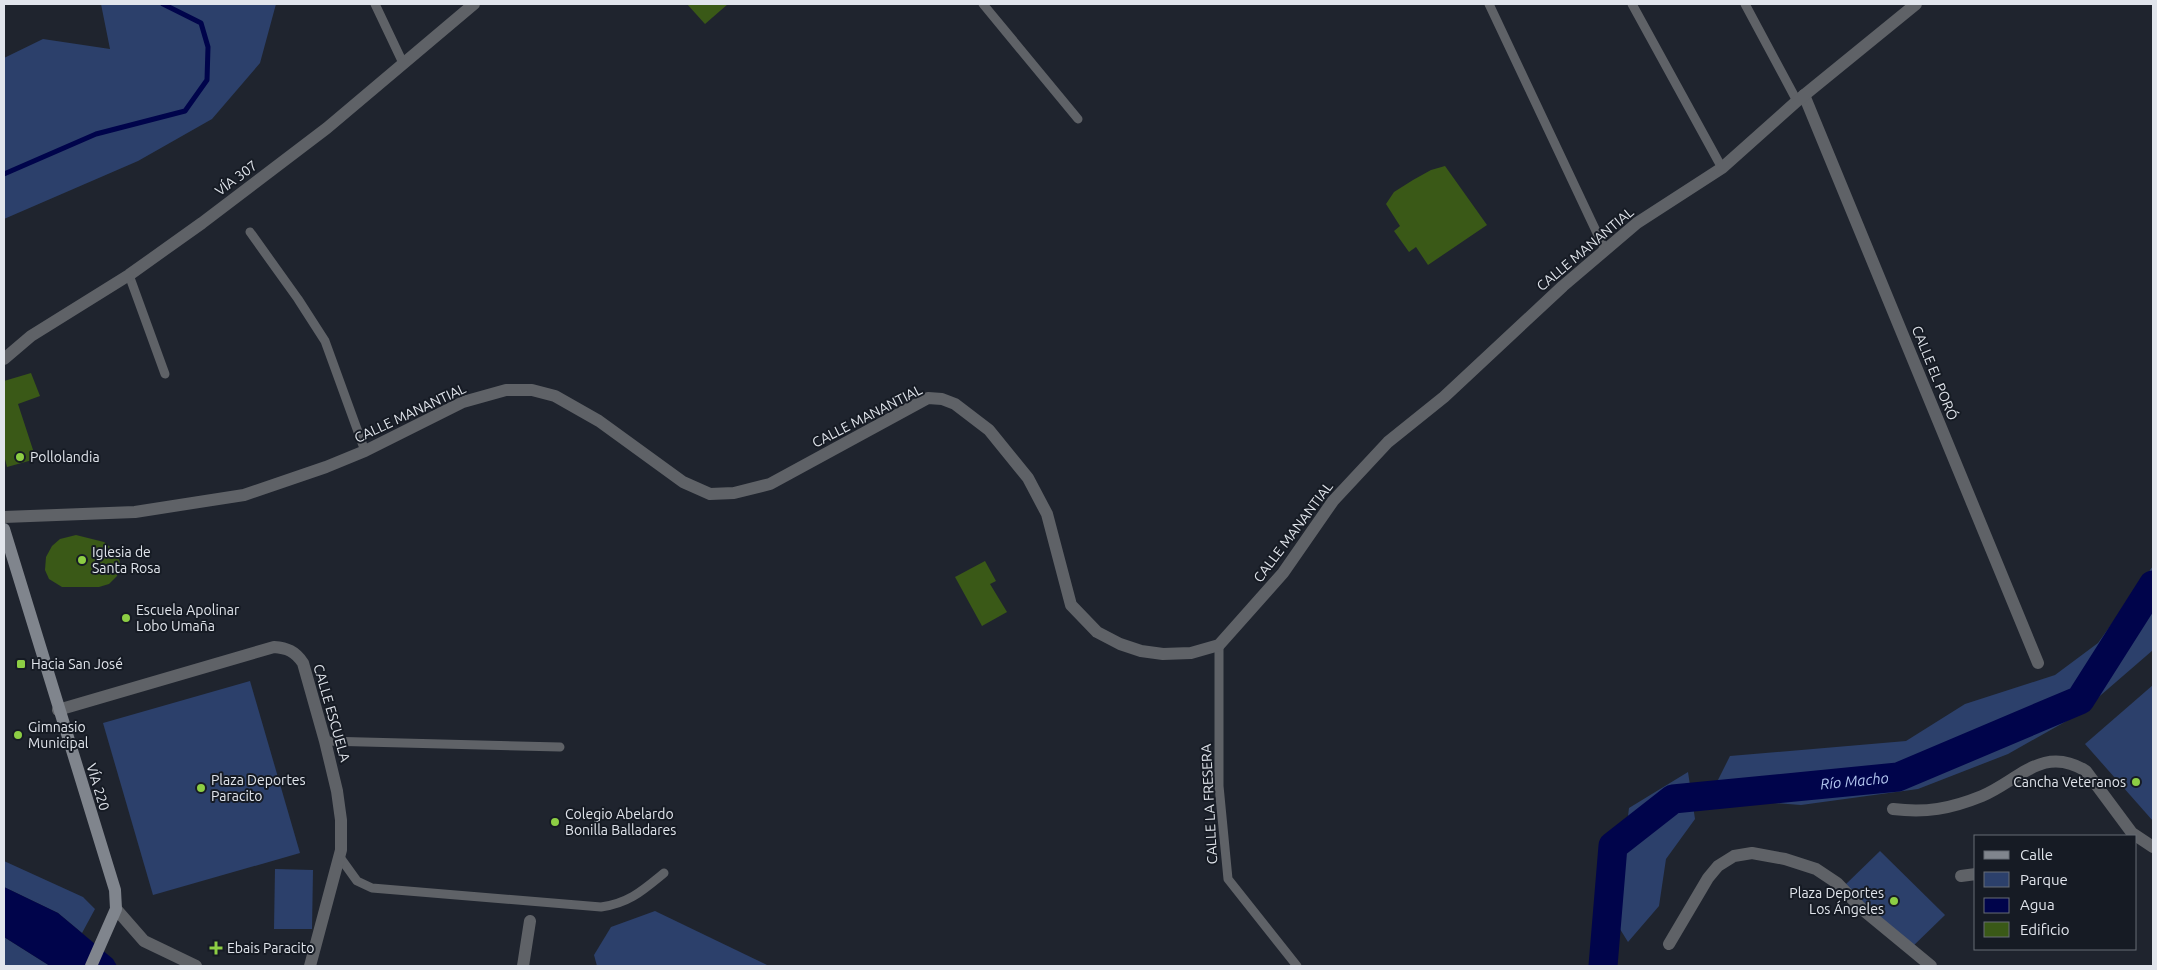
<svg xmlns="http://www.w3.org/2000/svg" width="2157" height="970" viewBox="0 0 2157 970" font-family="Ubuntu,sans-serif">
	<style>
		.green { fill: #2c406b }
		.water { fill: #00044b }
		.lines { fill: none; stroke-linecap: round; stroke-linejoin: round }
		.stream { stroke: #00044b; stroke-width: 5 }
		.river { stroke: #00044b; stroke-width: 29 }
		.building { fill: #3a5917 }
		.service { stroke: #5f6267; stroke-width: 9 }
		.minor { stroke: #5f6267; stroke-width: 12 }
		.tertiary { stroke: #5f6267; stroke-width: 12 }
		.secondary { stroke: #80858d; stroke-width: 12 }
		.poi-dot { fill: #8dce44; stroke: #161b24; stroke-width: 2 }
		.labels { text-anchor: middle; stroke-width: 4; stroke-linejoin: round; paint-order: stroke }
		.street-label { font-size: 14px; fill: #e1e5ec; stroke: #161b24 }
		.poi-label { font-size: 14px; fill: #e1e5ec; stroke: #161b24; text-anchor: start }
		.water-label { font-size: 15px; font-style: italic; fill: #b2c6ef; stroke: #161b24 }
	</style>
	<rect width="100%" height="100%" fill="#1f242e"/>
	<g class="green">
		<polygon points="101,4 276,4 260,63 212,119 138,161 4,219 4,58 43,39 110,49"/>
		<polygon points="2153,566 2153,650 2079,714 2008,754 1918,789 1801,805 1709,798 1730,756 1906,741 1965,704 2055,675 2098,643"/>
		<polygon points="250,681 300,853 153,895 103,723"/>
		<polygon points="2153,685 2153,821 2085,744"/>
		<polygon points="1688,772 1695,819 1666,859 1659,906 1628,942 1615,921 1629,808"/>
		<polygon points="1880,851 1945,915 1909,950 1844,886"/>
		<polygon points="4,861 83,897 95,909 82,933 58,913 4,887"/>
		<polygon points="275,869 313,870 312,929 274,929"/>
		<polygon points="655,911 769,966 597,966 594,955 611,927"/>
		<polygon points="4,937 50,966 4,966"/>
	</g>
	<polygon class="water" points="4,887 58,913 113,959 117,966 50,966 4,937"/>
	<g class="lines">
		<polyline class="stream" points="4,174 96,134 185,111 207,80 208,47 201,23 163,4"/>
		<path class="river" id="s1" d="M 1603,966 L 1613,846 L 1673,799 L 1898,777 L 2080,700 L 2153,585"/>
	</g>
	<g class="building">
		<polygon points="687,4 728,4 705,24"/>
		<polygon points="1445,166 1487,225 1428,265 1416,247 1409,252 1394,231 1400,226 1386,204 1394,192 1413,180 1431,170"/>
		<polygon points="31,373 40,396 18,404 36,459 7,467 4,455 4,381"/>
		<polygon points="76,535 104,542 115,551 120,562 117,576 109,584 99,587 62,587 49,579 45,570 46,557 52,546 60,539"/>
		<polygon points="985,561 996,581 990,584 1007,612 982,626 955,577"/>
	</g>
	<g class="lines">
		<g class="service">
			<polyline points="375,4 403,63"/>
			<polyline points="983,4 1078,119"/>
			<polyline points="1489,4 1605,250"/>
			<polyline points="1632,4 1722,168"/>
			<polyline points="1745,4 1797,101"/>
			<polyline points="250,232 298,299 325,341 365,451"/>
			<polyline points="129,275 165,374"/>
			<polyline points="1219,645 1219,786 1228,879 1297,966"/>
			<polyline points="325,741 560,747"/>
			<path d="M 339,856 L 357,881 L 372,888 L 601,907 C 629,903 642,891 664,873"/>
		</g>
		<g class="minor">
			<polyline points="1804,95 2038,663"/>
			<polyline points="4,517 135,512 244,495 326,467 365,451 463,402 506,390 532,390 555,396 599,421 683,482 710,494 734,493 770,484 928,398 942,399 955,404 989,430 1028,478 1047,514 1071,605 1097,632 1120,644 1141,651 1163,654 1191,653 1219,645 1283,573 1333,501 1388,442 1444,397 1563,286 1637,223 1722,168 1797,101 1916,4"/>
			<path d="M 58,710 L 274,647 C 287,648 295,651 303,663 L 325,741 L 337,791 L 341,820 L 341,850 L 310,966"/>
			<path d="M 1893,809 C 1926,813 1950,809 1982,796 C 2018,781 2043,744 2086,771 L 2132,833 L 2153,847"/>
			<polyline points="1961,876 1976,874"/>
			<polyline points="116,909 144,941 196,966"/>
			<polyline points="1669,944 1708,878 1718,866 1734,856 1752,853 1785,859 1816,869 1837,883 1862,909 1931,966"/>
			<polyline points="523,966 530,921"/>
		</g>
		<polyline class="tertiary" points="4,359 31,336 129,275 202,223 327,128 474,4"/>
		<polyline class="secondary" points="4,529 115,890 116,909 91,966"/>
	</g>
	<g class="poi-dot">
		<circle cx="20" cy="457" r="5"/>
		<circle cx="82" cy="560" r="5"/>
		<circle cx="126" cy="618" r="5"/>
		<rect x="16" y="659" width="10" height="10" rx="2.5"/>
		<circle cx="18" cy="735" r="5"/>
		<circle cx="2136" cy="782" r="5"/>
		<circle cx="201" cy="788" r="5"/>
		<circle cx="555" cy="822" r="5"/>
		<circle cx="1894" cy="901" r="5"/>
		<path d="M213.5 940.5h5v5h5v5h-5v5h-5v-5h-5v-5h5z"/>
	</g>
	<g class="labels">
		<g class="street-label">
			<text transform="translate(236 178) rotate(-37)" y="5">VÍA 307</text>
			<text transform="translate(1585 249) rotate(-40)" y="5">CALLE MANANTIAL</text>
			<text transform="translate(1935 373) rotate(68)" y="5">CALLE EL PORÓ</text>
			<text transform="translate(410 413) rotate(-25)" y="5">CALLE MANANTIAL</text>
			<text transform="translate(867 416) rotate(-27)" y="5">CALLE MANANTIAL</text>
			<text transform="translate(1293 532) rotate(-53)" y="5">CALLE MANANTIAL</text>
			<text transform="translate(332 713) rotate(74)" y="5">CALLE ESCUELA</text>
			<text transform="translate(98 787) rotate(73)" y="5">VÍA 220</text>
			<text transform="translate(1209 804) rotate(-93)" y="5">CALLE LA FRESERA</text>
		</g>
		<g class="poi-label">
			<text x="30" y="462">Pollolandia</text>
			<text x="92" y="557">Iglesia de<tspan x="92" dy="16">Santa Rosa</tspan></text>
			<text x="136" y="615">Escuela Apolinar<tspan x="136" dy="16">Lobo Umaña</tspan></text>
			<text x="31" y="669">Hacia San José</text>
			<text x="28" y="732">Gimnasio<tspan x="28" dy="16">Municipal</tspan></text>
			<text x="211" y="785">Plaza Deportes<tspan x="211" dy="16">Paracito</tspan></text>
			<text x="2126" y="787" text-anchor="end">Cancha Veteranos</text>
			<text x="565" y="819">Colegio Abelardo<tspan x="565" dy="16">Bonilla Balladares</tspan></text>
			<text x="1884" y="898" text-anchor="end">Plaza Deportes<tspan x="1884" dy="16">Los Ángeles</tspan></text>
			<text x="227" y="953">Ebais Paracito</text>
		</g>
		<g class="water-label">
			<text dy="5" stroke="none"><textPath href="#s1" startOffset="379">Río Macho</textPath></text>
		</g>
	</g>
	<rect width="2157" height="970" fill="none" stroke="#e1e5ec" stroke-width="10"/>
	<rect x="1974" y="835" width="162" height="115" fill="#161b24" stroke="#676c74"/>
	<rect x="1984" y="851" width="25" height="8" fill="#80858d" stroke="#676c74"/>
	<text x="2020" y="860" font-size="15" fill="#e1e5ec">Calle</text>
	<rect x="1984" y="872" width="25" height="15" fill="#2c406b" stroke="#676c74"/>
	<text x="2020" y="885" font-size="15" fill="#e1e5ec">Parque</text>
	<rect x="1984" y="898" width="25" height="15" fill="#00044b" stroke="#676c74"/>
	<text x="2020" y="910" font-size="15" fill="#e1e5ec">Agua</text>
	<rect x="1984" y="922" width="25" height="15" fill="#3a5917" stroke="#676c74"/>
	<text x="2020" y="935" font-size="15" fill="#e1e5ec">Edificio</text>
</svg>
